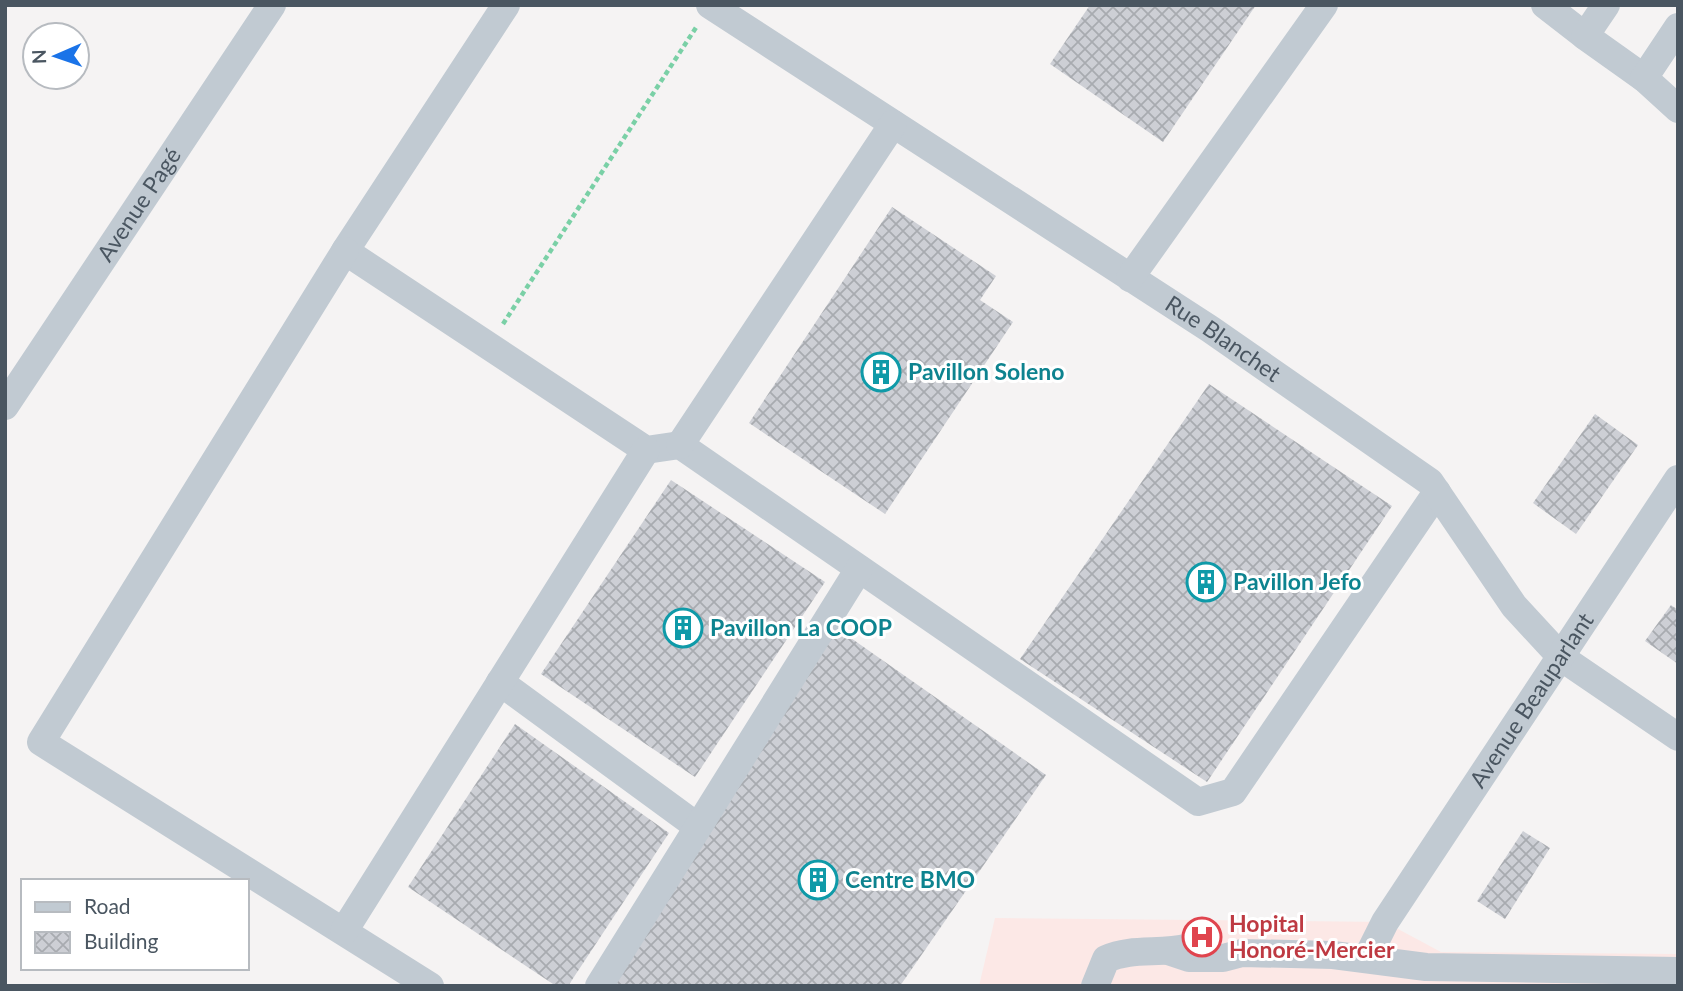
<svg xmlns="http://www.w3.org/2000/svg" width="1683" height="991" viewBox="0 0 1683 991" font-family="Lato,sans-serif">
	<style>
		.medical { fill: #fce8e6 }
		.building { fill: url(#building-cross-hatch) }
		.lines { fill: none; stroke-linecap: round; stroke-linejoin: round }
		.path { stroke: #7ad0a6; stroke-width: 4.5; stroke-dasharray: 5 3.5; stroke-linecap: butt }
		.minor { stroke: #c1cad2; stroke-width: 28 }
		.labels { text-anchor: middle; stroke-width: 6; stroke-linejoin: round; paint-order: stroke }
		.street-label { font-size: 23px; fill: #4a5661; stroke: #fff }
		.culture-label { font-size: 23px; font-weight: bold; fill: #0d838f; stroke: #fff; text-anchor: start }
		.health-label { font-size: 23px; font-weight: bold; fill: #be3a42; stroke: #fff; text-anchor: start }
	</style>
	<defs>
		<pattern id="building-cross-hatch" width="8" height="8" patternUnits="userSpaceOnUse" patternTransform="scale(1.75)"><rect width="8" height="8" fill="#cdcfd5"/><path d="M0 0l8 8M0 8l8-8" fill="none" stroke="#a8abb0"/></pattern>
	</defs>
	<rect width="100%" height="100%" fill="#f5f3f3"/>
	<polygon class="medical" points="995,918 1385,922 1441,952 1678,954 1678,986 979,986"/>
	<g class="building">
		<polygon points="1090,5 1256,5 1163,142 1050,64"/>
		<polygon points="892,207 996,276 980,300 1013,322 885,514 749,423"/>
		<polygon points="1209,384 1392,506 1207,782 1020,659"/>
		<polygon points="1595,414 1638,445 1576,534 1533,503"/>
		<polygon points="671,480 825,582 695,777 541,674"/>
		<polygon points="1671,605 1678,610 1678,664 1645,641"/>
		<polygon points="838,629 1046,775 900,986 590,986"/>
		<polygon points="515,724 669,833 568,986 556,986 408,887"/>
		<polygon points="1523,831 1550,848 1505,919 1477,901"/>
	</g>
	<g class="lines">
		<polyline class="path" points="503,324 697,26"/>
		<g class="minor">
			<polyline points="506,5 345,251 646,450 680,445 1198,802 1233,792 1437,492"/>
			<path id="s1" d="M 710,5 L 1210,329 L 1430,482 L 1514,606 L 1562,658 L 1678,737"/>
			<polyline points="1545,5 1585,36"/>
			<polyline points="1606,5 1585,36 1644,78"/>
			<polyline points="1678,27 1644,78 1678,109"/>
			<polyline points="345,251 41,742 430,986"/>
			<polyline points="1130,278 1324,5"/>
			<path id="s2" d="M 5,406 L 272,5"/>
			<polyline points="680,445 893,124"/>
			<polyline points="500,682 698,827"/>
			<polyline points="344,931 646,450"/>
			<polyline points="1171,952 1189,958 1223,958 1242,953 1333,955 1426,967 1678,971"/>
			<path id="s3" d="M 1367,958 L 1385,922 L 1678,479"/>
			<polyline points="599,986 859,569"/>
			<path d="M 1095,986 L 1106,959 C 1133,947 1161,955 1189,947"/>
		</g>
	</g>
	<defs>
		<symbol id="building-ring" viewBox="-11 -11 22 22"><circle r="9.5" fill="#fff" stroke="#0f9aa8" stroke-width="1.5"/><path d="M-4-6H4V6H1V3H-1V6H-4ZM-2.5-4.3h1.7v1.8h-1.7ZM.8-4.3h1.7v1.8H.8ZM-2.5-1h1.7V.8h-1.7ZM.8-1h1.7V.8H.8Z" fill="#0f9aa8"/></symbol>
		<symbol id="hospital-ring" viewBox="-11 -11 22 22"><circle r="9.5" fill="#fff" stroke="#e0444e" stroke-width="1.5"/><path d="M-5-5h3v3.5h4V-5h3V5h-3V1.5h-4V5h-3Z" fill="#e0444e"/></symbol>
	</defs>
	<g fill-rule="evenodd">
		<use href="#building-ring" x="859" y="350" width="44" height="44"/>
		<use href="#building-ring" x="1184" y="560" width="44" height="44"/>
		<use href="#building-ring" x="661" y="606" width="44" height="44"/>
		<use href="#building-ring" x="796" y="858" width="44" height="44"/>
		<use href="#hospital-ring" x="1180" y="915" width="44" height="44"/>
	</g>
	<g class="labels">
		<g class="street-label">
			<text dy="8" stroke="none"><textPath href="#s2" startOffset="242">Avenue Pagé</textPath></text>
			<text dy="8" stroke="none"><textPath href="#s1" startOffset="612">Rue Blanchet</textPath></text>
			<text dy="8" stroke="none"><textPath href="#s3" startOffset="306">Avenue Beauparlant</textPath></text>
		</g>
		<g class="culture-label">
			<text x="908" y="380">Pavillon Soleno</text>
			<text x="1233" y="590">Pavillon Jefo</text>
			<text x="710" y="636">Pavillon La COOP</text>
			<text x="845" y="888">Centre BMO</text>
		</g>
		<g class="health-label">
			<text x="1229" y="932">Hopital<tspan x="1229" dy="26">Honoré-Mercier</tspan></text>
		</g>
	</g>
	<rect width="1683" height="991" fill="none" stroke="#4a5661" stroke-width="14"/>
	<rect x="21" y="879" width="228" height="91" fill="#ffffff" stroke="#b7bbc0" stroke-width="2"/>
	<rect x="35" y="902" width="35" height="10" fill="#c1cad2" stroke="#b7bbc0" stroke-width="2"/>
	<text x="84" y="914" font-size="21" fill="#4a5661">Road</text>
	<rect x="35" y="932" width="35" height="21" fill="url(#building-cross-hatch)" stroke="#b7bbc0" stroke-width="2"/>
	<text x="84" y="949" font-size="21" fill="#4a5661">Building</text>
	<g transform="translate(56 56) rotate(268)"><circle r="33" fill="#ffffff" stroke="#b7bbc0" stroke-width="2"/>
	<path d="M0-5L12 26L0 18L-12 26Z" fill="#1a73e8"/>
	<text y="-10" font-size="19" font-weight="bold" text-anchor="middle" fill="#4a5661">N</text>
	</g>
</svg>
